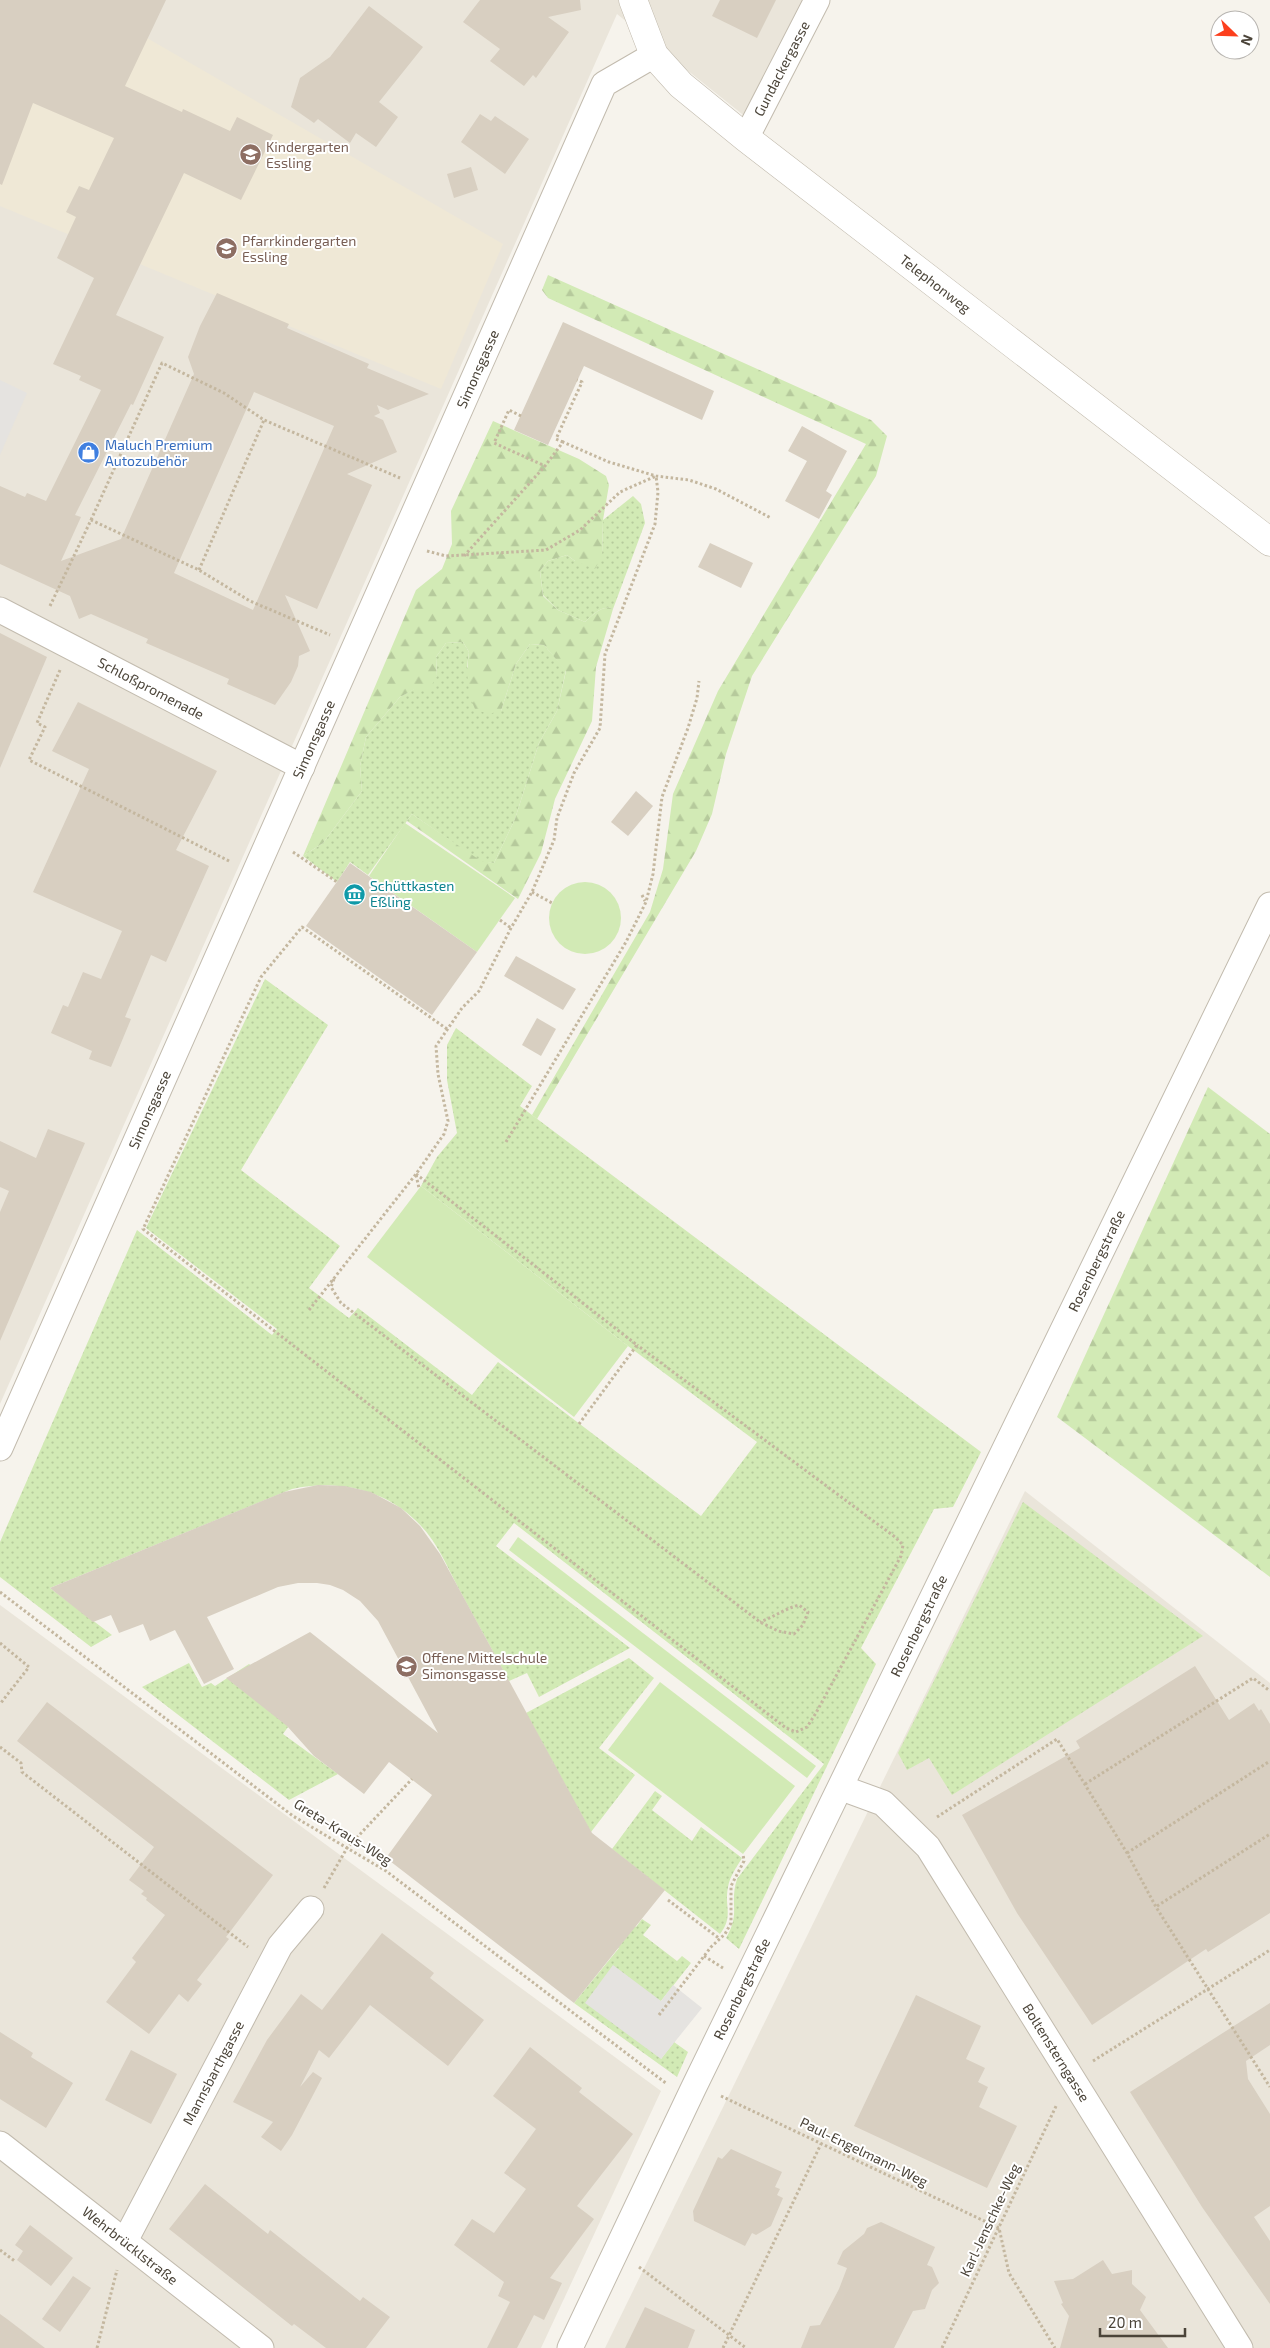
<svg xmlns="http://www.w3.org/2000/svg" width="1270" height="2348" viewBox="0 0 1270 2348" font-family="'Exo 2',sans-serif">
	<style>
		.residential { fill: #eae5da }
		.education { fill: #efe8d6 }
		.green { fill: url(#green-dots) }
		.forest { fill: url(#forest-firs) }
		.pitch { fill: #d2eab5 }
		.parking { fill: #e5e3e0 }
		.building { fill: #d8cfc1; fill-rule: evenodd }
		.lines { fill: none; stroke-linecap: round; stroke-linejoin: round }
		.minor-casing { stroke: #c2bbae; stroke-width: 27 }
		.tertiary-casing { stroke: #c2bbae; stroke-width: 29 }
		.path { stroke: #c4b79f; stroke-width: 3; stroke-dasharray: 2.5 2.5; stroke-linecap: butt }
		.minor { stroke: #fff; stroke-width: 25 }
		.tertiary { stroke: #fff; stroke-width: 28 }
		.labels { text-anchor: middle; stroke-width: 4; stroke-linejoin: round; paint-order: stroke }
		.street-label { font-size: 14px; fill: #4b4439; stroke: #fff }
		.education-label { font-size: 14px; fill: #785e54; stroke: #fff; text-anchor: start }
		.shop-label { font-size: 14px; fill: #366cbe; stroke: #fff; text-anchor: start }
		.culture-label { font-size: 14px; fill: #0d838f; stroke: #fff; text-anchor: start }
	</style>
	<defs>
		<pattern id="green-dots" width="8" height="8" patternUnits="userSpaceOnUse" patternTransform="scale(1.25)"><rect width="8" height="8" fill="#d2eab5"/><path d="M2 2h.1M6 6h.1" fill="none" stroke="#b6ca9c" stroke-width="1.8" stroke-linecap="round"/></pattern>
		<pattern id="forest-firs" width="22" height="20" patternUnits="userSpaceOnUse" patternTransform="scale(1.25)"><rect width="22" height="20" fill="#d2eab5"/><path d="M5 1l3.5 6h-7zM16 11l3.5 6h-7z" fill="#b6ca9c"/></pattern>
	</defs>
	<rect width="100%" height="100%" fill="#f6f3ec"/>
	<g class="residential">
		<polygon points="0,0 826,0 762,130 617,14 0,1404"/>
		<polygon points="1025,1491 1270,1683 1270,2348 605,2348"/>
		<polygon points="0,1605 661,2091 541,2348 0,2348"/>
	</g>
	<polygon class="education" points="0,0 147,38 503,244 441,389 0,206"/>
	<g class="green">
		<path d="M 633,496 L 641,504 L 645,523 L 613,609 C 602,604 593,615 585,622 L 558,610 L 543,595 L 540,571 L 548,561 L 567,555 L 575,561 L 602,555 L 603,520 Z"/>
		<polygon points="463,642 469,652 467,667 501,711 516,664 530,644 544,645 566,670 557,711 539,743 515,819 494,863 481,862 412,814 368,875 350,862 337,882 303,856 323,843 362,791 360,766 366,737 400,697 437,676 436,657 446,643"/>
		<path d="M 265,979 L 328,1025 L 241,1170 L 340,1246 L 309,1288 L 349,1318 L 358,1308 L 472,1395 L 498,1362 L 701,1516 L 757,1442 L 628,1346 L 421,1186 L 437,1157 L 457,1133 L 447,1080 L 447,1045 L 456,1028 L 532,1086 L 520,1106 L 981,1452 L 953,1507 L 934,1509 L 861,1648 L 876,1664 L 739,1949 L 726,1938 C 741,1913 729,1904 737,1879 L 824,1764 L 514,1523 L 496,1546 L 630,1648 L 539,1697 L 527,1673 L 509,1681 C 493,1651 476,1621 460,1591 C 451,1574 443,1556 433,1541 C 401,1494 346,1477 292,1489 L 50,1588 L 112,1635 L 91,1647 L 0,1577 L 0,1542 L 137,1230 L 272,1335 L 277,1329 L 146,1228 Z"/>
		<polygon points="1023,1502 1203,1636 952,1795 929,1758 907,1770 898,1753"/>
		<polygon points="629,1658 654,1678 599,1748 635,1775 591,1832 526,1713"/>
		<polygon points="189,1663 202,1687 211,1683 215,1686 249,1664 259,1671 288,1727 283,1734 338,1774 289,1800 142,1687"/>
		<path d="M 655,1791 L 662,1796 L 652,1810 L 692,1841 L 701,1827 L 742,1858 C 736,1868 730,1876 728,1887 C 724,1907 734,1916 720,1934 L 612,1849 Z"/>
		<polygon points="626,1919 636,1927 642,1919 651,1925 643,1935 677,1961 682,1956 691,1963 661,2001 661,2059 674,2042 688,2052 677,2077 574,2003 619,1948 610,1940"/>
	</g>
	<g class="forest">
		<polygon points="548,275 871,420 887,436 876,476 752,676 726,754 712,814 696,851 537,1119 532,1115 650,912 663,869 673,794 718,691 866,444 548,298 542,290"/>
		<path d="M 493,421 L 579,459 L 606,476 L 609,485 L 603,520 L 602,555 L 595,569 L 575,561 L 567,555 L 548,561 L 540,571 L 543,596 L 558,610 L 585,622 C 593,615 602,604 613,609 L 596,667 L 592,721 L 555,799 L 541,853 L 518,899 L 407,821 L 412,814 L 481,861 L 494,863 L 515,819 L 539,743 L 557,711 L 566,671 L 544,645 L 530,644 L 516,664 L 501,711 L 488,714 L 475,709 C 467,690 466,672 469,652 L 463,642 L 446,643 L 436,657 L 437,676 L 429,690 L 415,689 L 400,697 L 366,737 L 360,766 L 362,791 L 323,843 L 303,856 L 416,590 L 442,569 L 452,544 L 451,511 Z"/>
		<polygon points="1208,1087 1270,1134 1270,1577 1057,1417"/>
	</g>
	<g class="pitch">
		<polygon points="405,823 515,898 477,952 369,876"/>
		<circle cx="585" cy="918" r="36"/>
		<polygon points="421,1186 628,1346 574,1417 367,1257"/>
		<polygon points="518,1537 816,1766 807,1778 509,1550"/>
		<polygon points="660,1682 795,1786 743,1854 608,1750"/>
	</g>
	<g class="parking">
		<polygon points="0,380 27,393 0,455"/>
		<polygon points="613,1965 661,2001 673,1985 702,2008 661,2059 585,2003"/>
	</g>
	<g class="building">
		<path d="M 0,0 L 166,0 L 125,86 L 182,112 L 183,109 L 230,131 L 237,117 L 273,135 L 241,200 L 184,173 L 116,315 L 164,337 L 133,405 L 131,404 L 75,515 L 81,517 L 61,561 L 121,539 L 194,374 L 188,357 L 200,326 L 217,293 L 289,324 L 287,328 L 369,364 L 367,368 L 429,394 L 388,410 L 377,405 L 380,413 L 374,416 L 383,420 L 397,452 L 347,474 L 372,485 L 317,609 L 285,595 L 310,651 L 299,656 L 298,666 L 291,682 L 275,705 L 227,684 L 229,679 L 146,643 L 148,639 L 91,614 L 79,619 L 70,596 L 0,564 L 0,486 L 25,497 L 27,493 L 46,501 L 101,390 L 79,380 L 81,376 L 53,364 L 94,278 L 57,258 L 76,217 L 66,212 L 79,186 L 89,190 L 114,138 L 33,103 L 2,185 L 0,184 ZM 254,392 L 334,426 L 253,610 L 174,573 Z"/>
		<polygon points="480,0 580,0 581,10 548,17 569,32 536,78 533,75 524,86 490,61 500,49 463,22"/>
		<polygon points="720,0 776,0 757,38 712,16"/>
		<polygon points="369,6 423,47 379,102 398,117 376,147 356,133 350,143 318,119 314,123 291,107 300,78 330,57"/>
		<polygon points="480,114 491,121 495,116 529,139 505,174 461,142"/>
		<polygon points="471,167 478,190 454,198 447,174"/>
		<polygon points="563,322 714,391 702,420 584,366 548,445 514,430"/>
		<polygon points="802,426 847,451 826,491 832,495 819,519 785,501 807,461 788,451"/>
		<polygon points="710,543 753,563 741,588 698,567"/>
		<polygon points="0,633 47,657 0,768"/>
		<polygon points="78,702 217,771 176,850 209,866 166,962 151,955 125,1017 131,1019 111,1067 89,1059 92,1051 51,1033 63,1005 68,1007 83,972 101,979 122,931 33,892 89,769 52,751"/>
		<polygon points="636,791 653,806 628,836 611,822"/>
		<polygon points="350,863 477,952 432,1015 306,926"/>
		<polygon points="516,956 576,989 563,1010 504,976"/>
		<polygon points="537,1018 556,1029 541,1056 522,1045"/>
		<polygon points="48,1129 85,1143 0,1341 0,1212 9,1191 0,1187 0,1141 36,1158"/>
		<polygon points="318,1485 345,1486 371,1492 401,1508 420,1526 440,1554 592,1833 665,1890 574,2003 386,1858 432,1795 389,1762 364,1794 314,1756 287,1726 226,1678 310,1632 438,1733 378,1621 360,1601 343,1590 330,1585 317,1583 298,1583 278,1587 207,1617 234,1669 204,1684 175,1630 150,1641 143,1624 119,1633 111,1615 93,1622 50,1588 284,1492"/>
		<polygon points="1195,1666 1229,1720 1254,1703 1259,1711 1261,1709 1270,1724 1270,1913 1208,1952 1206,1949 1092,2025 1017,1913 962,1815 1080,1748 1076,1741"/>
		<polygon points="47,1702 273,1875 226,1937 229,1939 197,1980 202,1984 188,2002 179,1994 149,2034 106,2002 136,1962 132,1958 165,1915 146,1900 147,1898 141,1894 144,1891 129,1880 154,1847 17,1741"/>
		<polygon points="382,1933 434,1973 430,1978 484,2020 448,2066 370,2005 329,2058 319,2050 300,2087 313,2072 322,2078 292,2135 281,2151 261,2137 273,2122 233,2102 267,2040 301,1994 322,2010"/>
		<polygon points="916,1995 981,2026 966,2059 985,2068 978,2082 988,2087 979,2107 1017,2126 987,2188 854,2126"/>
		<polygon points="1270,2003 1270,2045 1246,2061 1248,2079 1270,2114 1270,2206 1254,2217 1270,2241 1270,2304 1202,2207 1130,2092"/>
		<polygon points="0,2032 33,2053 31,2057 73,2083 46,2128 0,2099"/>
		<polygon points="530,2047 582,2088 579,2092 633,2134 577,2206 594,2219 550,2278 562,2283 544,2320 534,2315 517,2348 487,2348 510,2302 498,2296 504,2282 454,2245 472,2219 494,2233 526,2189 504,2173 536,2129 493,2096"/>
		<polygon points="131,2050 177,2074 151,2124 105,2100"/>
		<polygon points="731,2149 782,2172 775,2187 780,2189 777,2195 783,2198 771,2226 756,2235 752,2233 745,2246 694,2221 693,2211 718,2157 722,2159"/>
		<polygon points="205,2184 268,2234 270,2230 360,2301 363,2297 390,2317 366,2348 326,2348 294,2324 292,2326 169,2229"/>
		<polygon points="881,2222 935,2247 927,2265 932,2267 939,2283 932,2290 925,2309 913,2311 894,2348 801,2348 810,2326 820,2325 839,2289 847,2268 837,2264 843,2251 864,2234 867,2228"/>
		<polygon points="30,2225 73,2258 51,2286 17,2260 23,2251 15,2245"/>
		<polygon points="1103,2260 1112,2274 1132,2270 1132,2284 1146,2297 1140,2310 1168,2348 1060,2348 1069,2316 1061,2304 1063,2303 1054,2281 1073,2279"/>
		<polygon points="73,2276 91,2288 60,2332 42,2319"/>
		<polygon points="645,2307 695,2330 688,2348 625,2348"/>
		<polygon points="0,2314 7,2319 45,2348 0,2348"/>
	</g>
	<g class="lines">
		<defs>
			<g id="minor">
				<path id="s1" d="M 746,138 L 817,0"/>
				<path id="s2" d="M 0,610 L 302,767"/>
				<path id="s3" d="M 0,1448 L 604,84 L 654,55"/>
				<path id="s4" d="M 842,1788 L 883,1803 L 928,1847 L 1240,2348"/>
				<path id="s5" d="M 0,2144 L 261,2348"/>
				<path id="s6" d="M 125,2241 L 280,1946 L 311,1909"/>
				<path id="s7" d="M 570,2348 L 693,2089 L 1270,905"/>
			</g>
			<g id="tertiary">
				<path id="s8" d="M 633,0 L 654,55 L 681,85 L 746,138 L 1270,542"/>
			</g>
		</defs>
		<use href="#minor" class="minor-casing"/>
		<use href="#tertiary" class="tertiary-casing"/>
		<g class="path">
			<polyline points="521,416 509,410 494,443 545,466"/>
			<polyline points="563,442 556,439 582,382 577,380"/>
			<polyline points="91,520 162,363 224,393 264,420 400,478"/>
			<polyline points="427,551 446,556 546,550 580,530 620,492 656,476"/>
			<polyline points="464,556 545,466 563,442 609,462 656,476 689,480 716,489 771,518"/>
			<polyline points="199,570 264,420"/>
			<polyline points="50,606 91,520 199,570 250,601 330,635"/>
			<polyline points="60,670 37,723 45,727 29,760 231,862"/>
			<polyline points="293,852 337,882"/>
			<polyline points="532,892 552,903"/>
			<polyline points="642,895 645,901"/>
			<polyline points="500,920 511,928"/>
			<polyline points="447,1029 302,927 261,977 143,1229 786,1728 796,1732 807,1727 816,1713 901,1556 903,1545 895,1537 637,1345"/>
			<polyline points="506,1142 626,942 646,902 653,874 662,797 688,728 697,698 699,681"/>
			<polyline points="416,1174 637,1345 579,1424"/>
			<polyline points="416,1175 419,1188"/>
			<path d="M 334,1279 L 331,1287 L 341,1303 L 760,1622 L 778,1631 L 794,1634 L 803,1625 L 808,1612 L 799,1605 C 784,1609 774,1617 760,1622"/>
			<polyline points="309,1310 416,1174 444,1134 448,1121 438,1074 436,1046 462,1008 479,991 511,928 532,892 554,840 557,818 574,773 600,728 605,654 655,524 658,492 656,476"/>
			<polyline points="0,1592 293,1816 386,1871 667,2084"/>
			<polyline points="0,1643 29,1667 0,1704"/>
			<polyline points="0,1747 21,1763 22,1772 248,1947"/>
			<polyline points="1085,1784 1253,1678 1270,1691"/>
			<polyline points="937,1817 1057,1739 1127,1853 1156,1907 1270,2087"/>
			<polyline points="1127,1853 1270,1761"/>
			<polyline points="324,1888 347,1848 412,1779"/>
			<polyline points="668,1900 720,1939"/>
			<polyline points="1157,1906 1270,1834"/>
			<polyline points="704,1956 723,1968"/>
			<polyline points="659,2015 711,1947 725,1934 731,1923 731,1886 744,1861 743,1854"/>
			<polyline points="1093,2061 1270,1950"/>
			<polyline points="721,2096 999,2228 1009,2273 1055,2348"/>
			<polyline points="0,2250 16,2262"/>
			<polyline points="639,2267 746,2348"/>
			<polyline points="97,2348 117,2270"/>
			<polyline points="723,2348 821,2144"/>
			<polyline points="942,2348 1057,2104"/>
		</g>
		<use href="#minor" class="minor"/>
		<use href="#tertiary" class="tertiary"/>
	</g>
	<defs>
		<symbol id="school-disc" viewBox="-11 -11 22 22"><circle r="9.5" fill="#8d6e63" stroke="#fff"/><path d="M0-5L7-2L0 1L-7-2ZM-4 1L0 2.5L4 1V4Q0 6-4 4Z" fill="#fff"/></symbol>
		<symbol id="shop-disc" viewBox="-11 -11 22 22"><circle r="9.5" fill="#3f7fe0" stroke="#fff"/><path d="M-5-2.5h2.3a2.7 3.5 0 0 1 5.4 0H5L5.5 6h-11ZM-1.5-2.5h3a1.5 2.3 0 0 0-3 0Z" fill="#fff"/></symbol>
		<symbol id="museum-disc" viewBox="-11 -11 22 22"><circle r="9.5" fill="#0f9aa8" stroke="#fff"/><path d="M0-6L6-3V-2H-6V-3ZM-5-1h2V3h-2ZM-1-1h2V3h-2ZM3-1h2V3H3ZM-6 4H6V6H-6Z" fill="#fff"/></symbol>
	</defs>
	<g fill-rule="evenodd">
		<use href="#school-disc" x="238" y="142" width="25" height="25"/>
		<use href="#school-disc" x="214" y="236" width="25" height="25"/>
		<use href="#shop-disc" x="76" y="440" width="25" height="25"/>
		<use href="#museum-disc" x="342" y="882" width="25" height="25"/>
		<use href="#school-disc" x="394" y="1654" width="25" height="25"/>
	</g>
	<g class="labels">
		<g class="street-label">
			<text dy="5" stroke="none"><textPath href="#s1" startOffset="78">Gundackergasse</textPath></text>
			<text dy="5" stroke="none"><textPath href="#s8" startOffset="422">Telephonweg</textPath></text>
			<text dy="5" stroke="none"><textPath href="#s3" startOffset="1180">Simonsgasse</textPath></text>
			<text dy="5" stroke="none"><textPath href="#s2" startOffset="170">Schloßpromenade</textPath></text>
			<text dy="5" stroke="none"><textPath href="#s3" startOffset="775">Simonsgasse</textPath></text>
			<text dy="5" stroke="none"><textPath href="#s3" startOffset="370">Simonsgasse</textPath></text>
			<text dy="5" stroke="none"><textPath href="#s7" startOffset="1208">Rosenbergstraße</textPath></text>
			<text dy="5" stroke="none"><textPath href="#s7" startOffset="802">Rosenbergstraße</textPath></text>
			<text transform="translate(343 1832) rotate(32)" y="5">Greta-Kraus-Weg</text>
			<text dy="5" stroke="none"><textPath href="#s7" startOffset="398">Rosenbergstraße</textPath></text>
			<text dy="5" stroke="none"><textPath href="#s4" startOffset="349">Boltensterngasse</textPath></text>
			<text dy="5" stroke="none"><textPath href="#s6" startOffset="190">Mannsbarthgasse</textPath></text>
			<text transform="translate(864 2152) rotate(26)" y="5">Paul-Engelmann-Weg</text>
			<text transform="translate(990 2220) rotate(-65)" y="5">Karl-Jenschke-Weg</text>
			<text dy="5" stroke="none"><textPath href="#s5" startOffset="165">Wehrbrücklstraße</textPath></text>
		</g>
		<g class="education-label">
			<text x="266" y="152">Kindergarten<tspan x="266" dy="16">Essling</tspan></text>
			<text x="242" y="246">Pfarrkindergarten<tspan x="242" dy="16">Essling</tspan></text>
			<text x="422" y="1663">Offene Mittelschule<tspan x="422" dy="16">Simonsgasse</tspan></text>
		</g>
		<g class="shop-label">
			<text x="105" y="450">Maluch Premium<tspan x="105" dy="16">Autozubehör</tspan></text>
		</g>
		<g class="culture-label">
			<text x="370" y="891">Schüttkasten<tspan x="370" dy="16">Eßling</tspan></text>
		</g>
	</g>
	<g transform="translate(1235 35) rotate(113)"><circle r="24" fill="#ffffff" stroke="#b7b4b0"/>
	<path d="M0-4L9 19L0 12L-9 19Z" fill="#fc3f1d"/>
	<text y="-8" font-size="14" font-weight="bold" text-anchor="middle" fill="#4b4439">N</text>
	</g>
	<path d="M1100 2328v8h85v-8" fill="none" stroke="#4b4439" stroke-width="2.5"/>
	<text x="1108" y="2328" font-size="15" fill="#4b4439" stroke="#ffffff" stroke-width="4" paint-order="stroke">20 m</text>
</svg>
